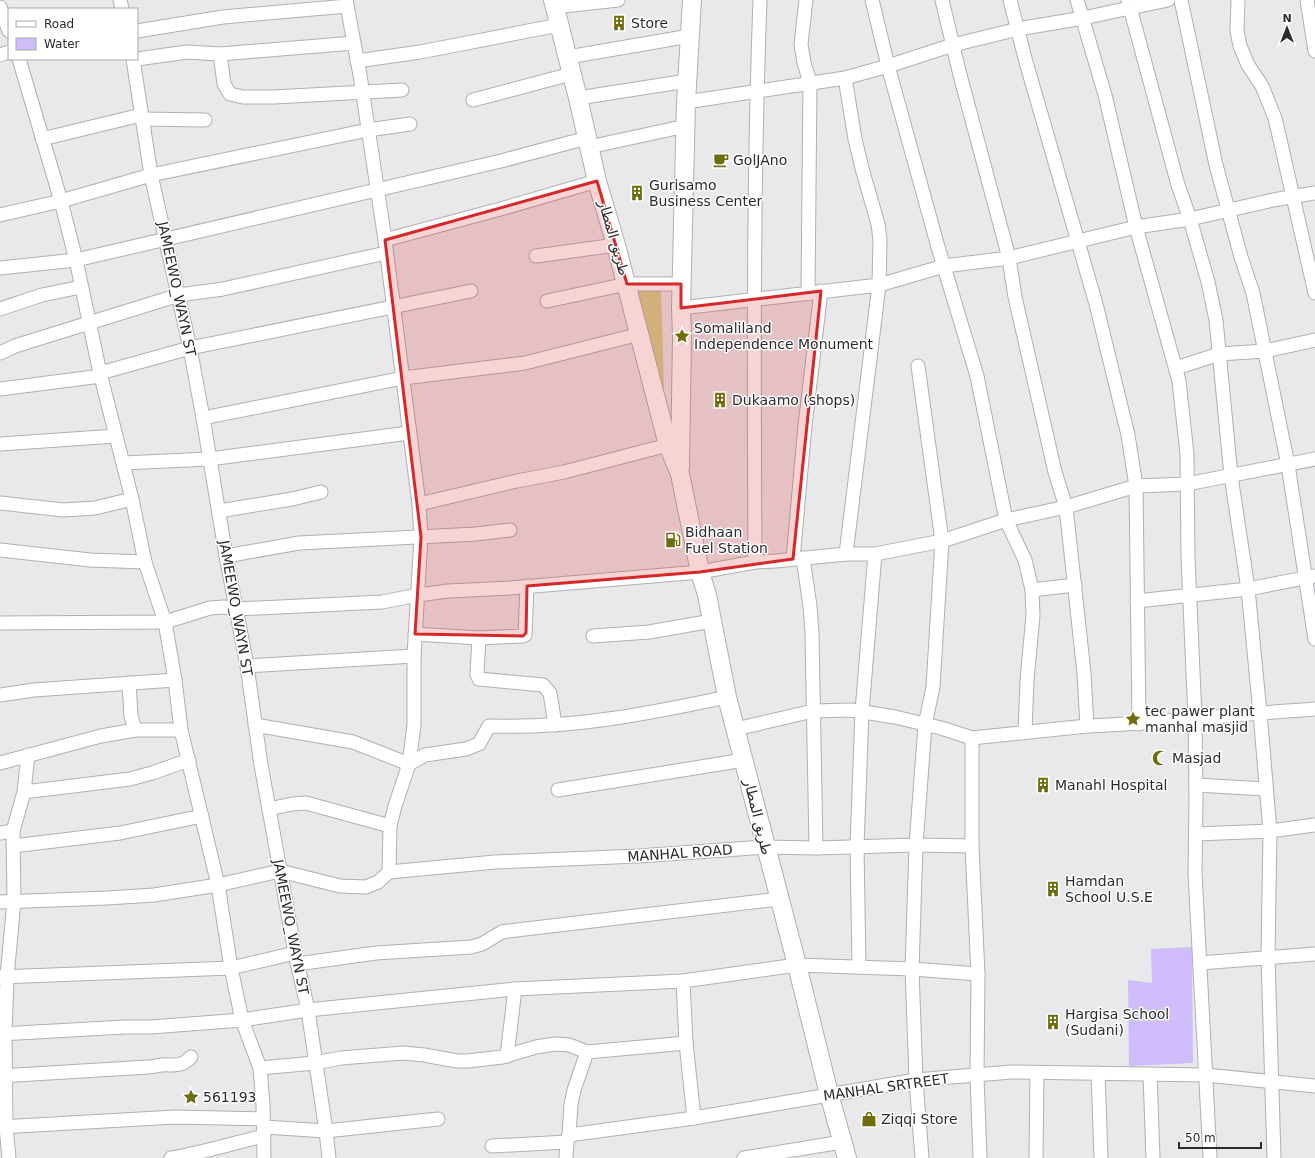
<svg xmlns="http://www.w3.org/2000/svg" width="1315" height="1158" viewBox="0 0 1315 1158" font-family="'DejaVu Sans','Noto Naskh Arabic',sans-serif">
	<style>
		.green { fill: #d1d190 }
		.water { fill: #cebdfa }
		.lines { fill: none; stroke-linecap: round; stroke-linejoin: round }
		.minor-casing { stroke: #b0afb3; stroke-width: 15 }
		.secondary-casing { stroke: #b0afb3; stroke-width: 20 }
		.minor { stroke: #fff; stroke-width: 13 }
		.secondary { stroke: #fff; stroke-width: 18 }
		.marked { fill: #d62828; fill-opacity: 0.2; stroke: #d62828; stroke-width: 3; stroke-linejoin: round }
		.labels { text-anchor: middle; stroke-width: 3; stroke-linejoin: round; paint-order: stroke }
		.poi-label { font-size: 14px; fill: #2b2b2c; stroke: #fff; text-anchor: start }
		.street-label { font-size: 14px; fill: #2b2b2c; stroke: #fff }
	</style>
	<rect width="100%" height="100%" fill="#e9e8eb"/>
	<polygon class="green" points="661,289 664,388 657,388 634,291"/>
	<polygon class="water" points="1192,947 1193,1063 1129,1066 1128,980 1152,983 1151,949"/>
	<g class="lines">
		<defs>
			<g id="minor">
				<polyline points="120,0 122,9"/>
				<polyline points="806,0 801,44 804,63 810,82 808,294"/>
				<polyline points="872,0 888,66 938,247 977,376 1006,520 1025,560 1032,590 1033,615 1027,680 1025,732"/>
				<polyline points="1010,0 1026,62 1096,304 1128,435 1136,486 1139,724"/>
				<polyline points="1077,0 1105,95 1136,227 1179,381 1187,454 1188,558 1195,718 1196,798 1195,873 1210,1158"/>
				<polyline points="1128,0 1178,185 1190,219 1208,282 1216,320 1231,476 1248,589 1260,713 1270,831 1268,957 1274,1158"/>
				<polyline points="1181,0 1216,165 1241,257 1253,293 1288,465 1315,639"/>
				<polyline points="1238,0 1237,31 1240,46 1248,65 1262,86 1275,118 1315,293"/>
				<polyline points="1307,0 1315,51"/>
				<polyline points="0,7 9,31"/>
				<polyline points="555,7 618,0"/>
				<polyline points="137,31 223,17 347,6"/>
				<polyline points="220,54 224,84 230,94 243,97 274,97 402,90"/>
				<polyline points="0,55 9,52"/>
				<polyline points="568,57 690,36"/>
				<polyline points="19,59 61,201 76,260 100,373 132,499 145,562 165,622 175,680 181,730 218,885 231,968 242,1020 260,1068 263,1105 264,1158"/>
				<polyline points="133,59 151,175 190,348 203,418 226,556 247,666 261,765 295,953 308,1010 326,1131 329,1158"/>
				<polyline points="137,59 187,52 220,54 354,43"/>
				<polyline points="357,61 420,52 559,25"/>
				<polyline points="845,78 855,139 863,172 878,224 880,240 879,285 846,554"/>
				<polyline points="578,98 687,81"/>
				<polyline points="473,100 571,74"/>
				<polyline points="686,102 845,78 888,66 953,45 1018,29 1083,18 1168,0"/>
				<polyline points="142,119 205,120"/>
				<polyline points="42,139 141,115"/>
				<polyline points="589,147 686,126"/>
				<polyline points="0,215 61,201 151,175 368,130 410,124"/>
				<polyline points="385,240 504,208 597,181"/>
				<polyline points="536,256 616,245"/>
				<polyline points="0,268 76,260 501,161 587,138"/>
				<polyline points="547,301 627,284 681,284"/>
				<polyline points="681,308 879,285 944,266 1009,258 1136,227 1190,219 1273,200 1315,193"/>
				<polyline points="0,309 42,295 81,287"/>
				<polyline points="0,353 15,346 179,295 223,289 386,253"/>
				<polyline points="918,366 942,541 933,687 925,725 916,845 912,969 916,1080 922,1158"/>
				<polyline points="1176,368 1219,354 1265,351 1315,340"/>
				<polyline points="100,373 190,348 471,291"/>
				<polyline points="0,389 101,376"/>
				<polyline points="203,418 403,378 525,363 640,334"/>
				<polyline points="0,444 116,436"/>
				<polyline points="123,463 209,459 409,433"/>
				<polyline points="0,503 63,510 95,508 132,499"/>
				<polyline points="419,504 517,481 564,472 668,445"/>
				<polyline points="219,511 292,499 321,492"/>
				<polyline points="0,550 90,560 145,562"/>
				<polyline points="226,556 299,543 476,534 510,530"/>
				<polyline points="803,558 810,606 812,633 816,848"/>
				<polyline points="793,559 805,425 821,291"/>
				<path d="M 755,562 C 754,375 753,187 760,0"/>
				<polyline points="527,586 525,635 523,636 479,638 477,674 479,679 543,685 550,693 555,725"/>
				<polyline points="1032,590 1075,585"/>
				<polyline points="1137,601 1248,589 1315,576"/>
				<polyline points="0,623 165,622 210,608 224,607 237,609 382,602 418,595 448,591 510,588 700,572 755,562 776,561 846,554 875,554 942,541 1006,520 1066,507 1136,486 1187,484 1315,459"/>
				<polyline points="415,634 479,638"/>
				<polyline points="593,636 649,632 712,621"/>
				<polyline points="247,666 414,656"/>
				<polyline points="129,683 131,716 135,730"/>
				<polyline points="0,695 34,690 175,680"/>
				<path d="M 255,725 L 353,742 L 409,764 L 425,755 L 466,749 L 479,744 L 489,726 C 571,729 647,714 727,697"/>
				<path d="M 1087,726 C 1163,723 1239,714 1315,709"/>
				<polyline points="736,729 813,711 851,710 895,717 941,728 972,738 1087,726 1084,673 1066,507 1055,472 1015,297 1009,258 960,75 942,0"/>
				<polyline points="972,738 972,846 978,974 977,1076 980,1158"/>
				<polyline points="0,763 101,736 135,730 181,730"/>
				<polyline points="1196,785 1266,789"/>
				<polyline points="558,790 744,760"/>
				<polyline points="24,792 130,779 152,773 189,760"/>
				<polyline points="269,809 292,804 306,803 390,826"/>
				<polyline points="0,833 13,831"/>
				<polyline points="1196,834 1270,831 1315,825"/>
				<polyline points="13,846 120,833 202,816"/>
				<polyline points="389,872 495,862 638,856 766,847 816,848 916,845 972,846"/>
				<polyline points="0,902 107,898 154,895 218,885 280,871 340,886 366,887 378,882 389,872 390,826 395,806 409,764 414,725 414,656 421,537 419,504 385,240 360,75 346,0"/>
				<polyline points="1200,963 1315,954"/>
				<polyline points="297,964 376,953 471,947 482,944 502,932 508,931 779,899"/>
				<polyline points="859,967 857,847 862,711 875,554"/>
				<polyline points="0,977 231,968 295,953"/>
				<polyline points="683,981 686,1043 694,1118"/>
				<polyline points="0,1034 125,1027 151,1027 242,1020 308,1010 515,989 683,981 797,965 912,969 978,974"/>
				<polyline points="507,1056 515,989"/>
				<polyline points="260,1068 315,1063 341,1058 403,1053 424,1055 457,1061 468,1061 502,1057 536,1047 555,1044 569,1045 587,1052"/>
				<polyline points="1098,1073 1101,1158"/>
				<polyline points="1150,1074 1153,1158"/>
				<path d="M 0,1076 L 148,1067 C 152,1067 156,1066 161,1065 C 175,1064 180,1068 191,1057"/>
				<polyline points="0,1127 175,1117 263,1119"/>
				<polyline points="264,1127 326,1131 438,1119"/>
				<polyline points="569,1135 694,1118 916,1080 1011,1072 1206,1075 1315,1086"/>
				<polyline points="492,1146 567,1142"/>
				<polyline points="9,1158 6,1127 5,1034 7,977 14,901 13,831 24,792 28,755"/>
				<path d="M 171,1158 C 202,1153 233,1143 264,1136"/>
				<polyline points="566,1158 567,1142 569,1135 571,1104 574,1090 587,1052 686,1043"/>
				<polyline points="744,1158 842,1142"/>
				<polyline points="1036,1158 1037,1073"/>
			</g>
			<g id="secondary">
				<polyline points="553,0 578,98 597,181 616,245 668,445 680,474 700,572 707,595 727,697 797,965 829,1094 847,1158"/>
				<polyline points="680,467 682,336 681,308 686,102 692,0"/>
			</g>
		</defs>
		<use href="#minor" class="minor-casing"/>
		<use href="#secondary" class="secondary-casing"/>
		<use href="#minor" class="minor"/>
		<use href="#secondary" class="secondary"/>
	</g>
	<path class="marked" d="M 597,181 L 627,284 L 681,284 L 681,308 L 821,291 L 793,559 L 700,572 L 527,586 L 526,633 L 523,636 L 415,634 L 421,537 L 385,240 Z"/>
	<defs>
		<symbol id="building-bare" viewBox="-9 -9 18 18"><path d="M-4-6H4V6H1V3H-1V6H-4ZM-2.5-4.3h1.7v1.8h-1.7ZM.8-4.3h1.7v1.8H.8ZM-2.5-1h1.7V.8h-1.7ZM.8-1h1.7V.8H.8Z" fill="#6f6d0b" stroke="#fff" stroke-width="2.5" paint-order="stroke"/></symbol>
		<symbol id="cafe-bare" viewBox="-9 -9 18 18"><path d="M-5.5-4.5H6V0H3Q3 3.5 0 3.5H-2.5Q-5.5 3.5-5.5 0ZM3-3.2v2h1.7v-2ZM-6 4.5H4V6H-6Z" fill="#6f6d0b" stroke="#fff" stroke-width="2.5" paint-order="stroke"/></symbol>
		<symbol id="sight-bare" viewBox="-9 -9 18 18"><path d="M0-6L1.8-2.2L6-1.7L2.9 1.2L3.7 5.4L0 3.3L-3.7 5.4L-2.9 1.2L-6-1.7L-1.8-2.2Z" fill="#6f6d0b" stroke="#fff" stroke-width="2.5" paint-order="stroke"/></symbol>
		<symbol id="fuel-bare" viewBox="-9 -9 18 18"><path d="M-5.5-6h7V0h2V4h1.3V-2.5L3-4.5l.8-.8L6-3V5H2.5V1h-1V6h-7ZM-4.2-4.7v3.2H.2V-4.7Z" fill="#6f6d0b" stroke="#fff" stroke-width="2.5" paint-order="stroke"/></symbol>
		<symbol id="mosque-bare" viewBox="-9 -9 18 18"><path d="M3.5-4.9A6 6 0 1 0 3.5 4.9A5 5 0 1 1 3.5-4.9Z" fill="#6f6d0b" stroke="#fff" stroke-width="2.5" paint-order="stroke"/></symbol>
		<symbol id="shop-bare" viewBox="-9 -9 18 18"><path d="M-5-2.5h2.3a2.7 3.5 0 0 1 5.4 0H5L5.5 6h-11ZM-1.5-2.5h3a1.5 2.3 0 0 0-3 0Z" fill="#6f6d0b" stroke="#fff" stroke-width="2.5" paint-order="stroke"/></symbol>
	</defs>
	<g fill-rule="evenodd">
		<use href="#building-bare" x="608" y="12" width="22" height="22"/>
		<use href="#cafe-bare" x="710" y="149" width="22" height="22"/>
		<use href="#building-bare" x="626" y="182" width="22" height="22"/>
		<use href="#sight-bare" x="671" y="325" width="22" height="22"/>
		<use href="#building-bare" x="709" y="389" width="22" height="22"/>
		<use href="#fuel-bare" x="662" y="529" width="22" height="22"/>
		<use href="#sight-bare" x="1122" y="708" width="22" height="22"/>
		<use href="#mosque-bare" x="1149" y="747" width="22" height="22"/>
		<use href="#building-bare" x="1032" y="774" width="22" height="22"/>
		<use href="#building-bare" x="1042" y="878" width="22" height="22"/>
		<use href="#building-bare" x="1042" y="1011" width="22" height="22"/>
		<use href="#sight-bare" x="180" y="1086" width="22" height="22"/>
		<use href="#shop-bare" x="858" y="1108" width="22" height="22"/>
	</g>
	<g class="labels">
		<g class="poi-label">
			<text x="631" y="28">Store</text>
			<text x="733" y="165">GolJAno</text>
			<text x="649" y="190">Gurisamo<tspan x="649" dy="16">Business Center</tspan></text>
			<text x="694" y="333">Somaliland<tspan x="694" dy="16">Independence Monument</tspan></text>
			<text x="732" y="405">Dukaamo (shops)</text>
			<text x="685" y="537">Bidhaan<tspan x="685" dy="16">Fuel Station</tspan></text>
			<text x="1145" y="716">tec pawer plant<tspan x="1145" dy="16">manhal masjid</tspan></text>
			<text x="1172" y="763">Masjad</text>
			<text x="1055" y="790">Manahl Hospital</text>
			<text x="1065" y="886">Hamdan<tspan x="1065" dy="16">School U.S.E</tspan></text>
			<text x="1065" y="1019">Hargisa School<tspan x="1065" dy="16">(Sudani)</tspan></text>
			<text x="203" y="1102">561193</text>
			<text x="881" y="1124">Ziqqi Store</text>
		</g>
		<g class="street-label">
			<text transform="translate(614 238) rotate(74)" y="5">طريق المطار</text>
			<text transform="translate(177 289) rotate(78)" y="5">JAMEEWO_WAYN ST</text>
			<text transform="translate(236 608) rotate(80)" y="5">JAMEEWO_WAYN ST</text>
			<text transform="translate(758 817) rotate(76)" y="5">طريق المطار</text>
			<text transform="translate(680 853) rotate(-4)" y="5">MANHAL ROAD</text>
			<text transform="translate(291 927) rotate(79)" y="5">JAMEEWO_WAYN ST</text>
			<text transform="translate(886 1087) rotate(-8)" y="5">MANHAL SRTREET</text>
		</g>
	</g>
	<rect x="8" y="8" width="130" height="52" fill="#ffffff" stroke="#aaaaab"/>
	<rect x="16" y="21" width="20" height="6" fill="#ffffff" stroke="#aaaaab"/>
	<text x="44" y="28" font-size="12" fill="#2b2b2c">Road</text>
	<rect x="16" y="38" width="20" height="12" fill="#cebdfa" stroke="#aaaaab"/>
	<text x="44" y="48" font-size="12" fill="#2b2b2c">Water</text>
	<g transform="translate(1287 28)" stroke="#ffffff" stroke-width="3" paint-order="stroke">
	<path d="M0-3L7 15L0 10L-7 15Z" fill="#2b2b2c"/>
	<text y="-6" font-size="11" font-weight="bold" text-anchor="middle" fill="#2b2b2c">N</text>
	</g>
	<path d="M1179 1142v6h82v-6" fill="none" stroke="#2b2b2c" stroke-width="2"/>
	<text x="1185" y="1142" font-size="12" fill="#2b2b2c" stroke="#ffffff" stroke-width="3" paint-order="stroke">50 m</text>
</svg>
